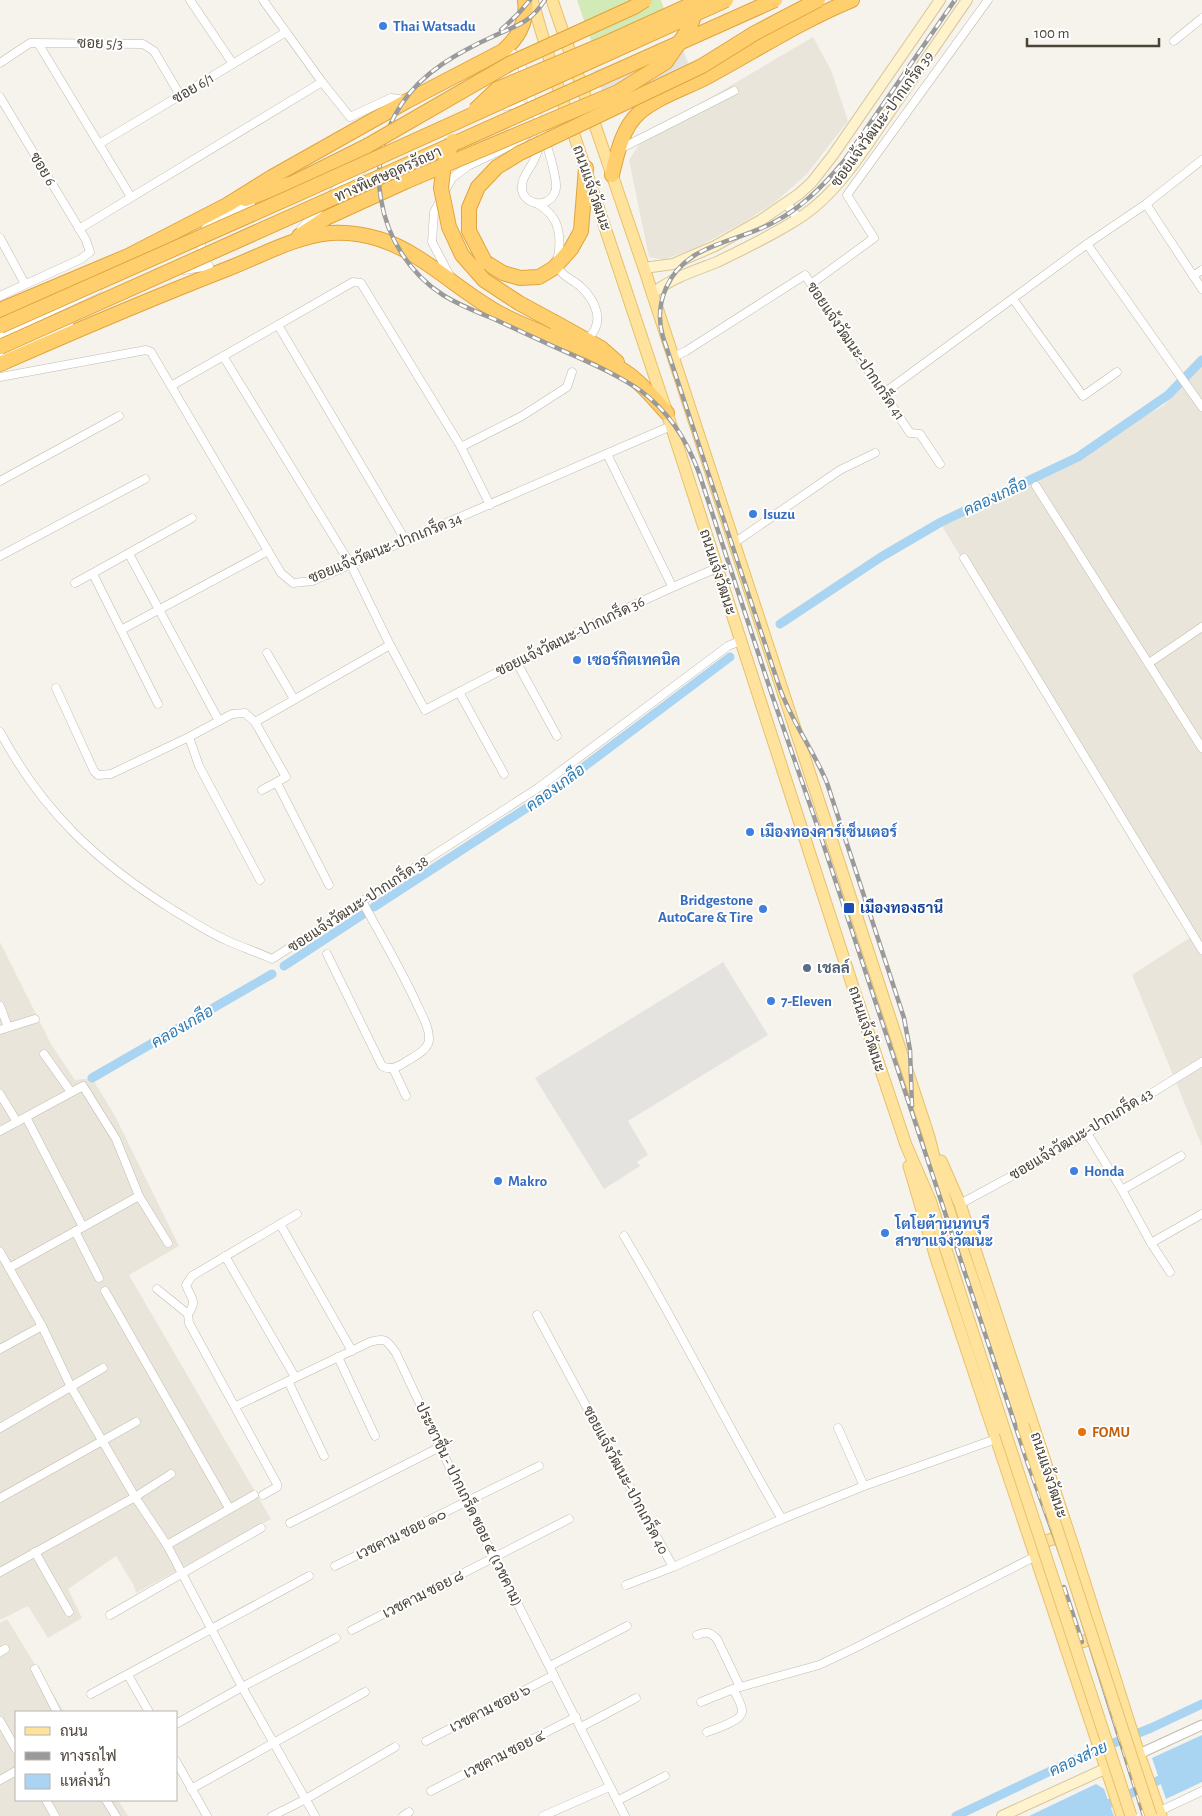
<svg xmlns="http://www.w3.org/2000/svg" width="1202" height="1816" viewBox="0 0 1202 1816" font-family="'Alegreya Sans',Sarabun,sans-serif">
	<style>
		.residential { fill: #eae5da }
		.pitch { fill: #d2eab5 }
		.parking { fill: #e5e3e0 }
		.water { fill: #a9d4f2 }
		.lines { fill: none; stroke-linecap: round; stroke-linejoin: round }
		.canal { stroke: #a9d4f2; stroke-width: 9 }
		.minor-casing { stroke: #c2bbae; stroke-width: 9 }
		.tertiary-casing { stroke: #c2bbae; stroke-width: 11 }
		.secondary-casing { stroke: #d6c79b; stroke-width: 12 }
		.primary-casing { stroke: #e6c16a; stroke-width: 13 }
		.motorway-casing { stroke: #e0a43c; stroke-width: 16 }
		.minor { stroke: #fff; stroke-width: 8 }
		.tertiary { stroke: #fff; stroke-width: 9 }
		.secondary { stroke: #fff3cd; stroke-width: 10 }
		.primary { stroke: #ffe39c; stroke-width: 11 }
		.motorway { stroke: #ffcf6e; stroke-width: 14 }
		.rail-casing { stroke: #9a9a9a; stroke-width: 4.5 }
		.rail { stroke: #fff; stroke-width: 2.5; stroke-dasharray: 8; stroke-linecap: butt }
		.primary-bridge-casing { stroke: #e6c16a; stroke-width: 13; stroke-linecap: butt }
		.motorway-bridge-casing { stroke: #e0a43c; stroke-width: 16; stroke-linecap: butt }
		.primary-bridge { stroke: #ffe39c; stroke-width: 11 }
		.motorway-bridge { stroke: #ffcf6e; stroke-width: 14 }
		.shop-dot { fill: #3f7fe0; stroke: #fff; stroke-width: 2 }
		.transit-dot { fill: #1a4fb4; stroke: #fff; stroke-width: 2 }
		.service-dot { fill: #5c6f8a; stroke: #fff; stroke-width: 2 }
		.food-dot { fill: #e8710a; stroke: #fff; stroke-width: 2 }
		.labels { text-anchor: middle; stroke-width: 4; stroke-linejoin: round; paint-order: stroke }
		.shop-label { font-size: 15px; font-weight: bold; fill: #366cbe; stroke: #fff; text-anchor: start }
		.street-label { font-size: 15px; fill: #4b4439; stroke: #fff }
		.transit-label { font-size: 15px; font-weight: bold; fill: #164399; stroke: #fff; text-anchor: start }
		.service-label { font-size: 15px; font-weight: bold; fill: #4e5e75; stroke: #fff; text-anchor: start }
		.food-label { font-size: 15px; font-weight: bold; fill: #c56008; stroke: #fff; text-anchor: start }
		.water-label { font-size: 16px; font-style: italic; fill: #2e7ab2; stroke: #fff }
	</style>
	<rect width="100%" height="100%" fill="#f6f3ec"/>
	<g class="residential">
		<polygon points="813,37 831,70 848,121 807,174 774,203 746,221 696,248 663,260 649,257 629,160 645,136"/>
		<polygon points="1202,365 1202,1146 1132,975 1191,937 942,526 1163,406"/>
		<polygon points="0,942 51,1044 75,1080 92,1078 115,1116 179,1246 129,1275 271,1519 136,1593 134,1586 116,1556 68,1589 82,1618 48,1638 28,1606 0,1620"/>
		<polygon points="7,1619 64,1712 16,1712 16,1800 118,1800 128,1816 0,1816 0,1623"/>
	</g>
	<polygon class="pitch" points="577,0 661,0 671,31 596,55"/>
	<g class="parking">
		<polygon points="679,39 691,71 607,103 594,71"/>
		<polygon points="723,962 768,1035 628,1121 648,1155 637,1162 640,1166 604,1189 535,1078"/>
	</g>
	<g class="water">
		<polygon points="1202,1735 1202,1782 1166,1799 1152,1758"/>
		<polygon points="1096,1784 1104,1789 1114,1816 1029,1816"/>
	</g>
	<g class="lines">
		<g class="canal">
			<polyline points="780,624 881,557 941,522 1078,457 1168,395 1202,360"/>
			<polyline points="374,907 545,796 730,657"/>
			<polyline points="284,966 362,915"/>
			<polyline points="92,1078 272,974"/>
			<polyline points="956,1816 1084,1755 1151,1728 1202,1704"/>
			<polyline points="1083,1816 1170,1775"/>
		</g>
		<defs>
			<g id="minor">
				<polyline points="190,0 233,64"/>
				<polyline points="263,0 322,82 350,117 391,98 405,100"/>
				<polyline points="1174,41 1202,18"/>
				<polyline points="38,43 131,197"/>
				<path d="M 503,51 C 509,52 513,52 517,57 C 524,66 526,82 529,93 C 538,121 550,148 555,177 C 556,182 557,188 555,192 C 548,211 520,204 522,186 C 522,177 529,170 533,162 C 539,151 541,141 542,129"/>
				<polyline points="0,63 30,43 143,44 154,51 180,95"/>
				<polyline points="0,97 86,240 90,252 81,259 0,296"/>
				<polyline points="505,106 520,104 530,110"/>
				<polyline points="99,144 286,32"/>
				<polyline points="620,149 734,91"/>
				<polyline points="331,196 336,189 362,170"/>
				<path d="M 538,204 C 556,215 561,229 559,250 C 559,255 556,261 557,265 C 561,276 572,279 580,286 C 596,301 606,323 587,339"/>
				<polyline points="1146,204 1202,289"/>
				<polyline points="79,229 322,82"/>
				<polyline points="301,229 322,206"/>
				<polyline points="0,238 25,284"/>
				<polyline points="1087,244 1202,407"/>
				<path d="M 203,259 C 193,220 222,216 251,202"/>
				<polyline points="184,270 209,266"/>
				<polyline points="1193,276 1202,270"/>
				<polyline points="451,278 432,242 434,212 452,178 468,166 520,141 527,135"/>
				<polyline points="811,284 874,238 847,195 988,0"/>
				<polyline points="1013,299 1083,396 1117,372"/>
				<polyline points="278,325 406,541"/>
				<polyline points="0,335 98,289"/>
				<polyline points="0,356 69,323"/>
				<path d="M 223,356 L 351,565 L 390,645 L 425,710 C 521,659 617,610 717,568"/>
				<polyline points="673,357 686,351 805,275 910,433 920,434 940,464"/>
				<polyline points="0,377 146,350 151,352 281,573 293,583 312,581 671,426"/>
				<polyline points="171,386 353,282 361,283 461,447 490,505"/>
				<polyline points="884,393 1087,244 1146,204 1202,160"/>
				<polyline points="461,447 522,416 564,389 567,387 572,372"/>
				<polyline points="607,454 672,586"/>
				<polyline points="0,481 119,416"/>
				<polyline points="1036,486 1202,748"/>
				<polyline points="734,543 840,470 875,453"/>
				<polyline points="129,554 219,721"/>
				<polyline points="0,556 145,479"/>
				<polyline points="964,558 1202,950"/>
				<polyline points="93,574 158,704"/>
				<polyline points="75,583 192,518"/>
				<polyline points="121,630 268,551"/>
				<polyline points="267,653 294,699"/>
				<polyline points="516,661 557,736"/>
				<polyline points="1149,663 1202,627"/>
				<polyline points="56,688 94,771 98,775 111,774 189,737 232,714 245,713 255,722 286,777 262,790"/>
				<polyline points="459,692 504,774"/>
				<polyline points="255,722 390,645"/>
				<path d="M 0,732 C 43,812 97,862 173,910 C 190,920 208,932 226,940 C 241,947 257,952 272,959 L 538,788 L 728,646 L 740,641"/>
				<polyline points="189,737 199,766 260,880"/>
				<polyline points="277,783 329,885"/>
				<path d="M 327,954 L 382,1066 C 390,1071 400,1066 407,1061 C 415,1056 428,1050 429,1040 C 430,1027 420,1012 415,1000 C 399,966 380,934 362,901"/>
				<polyline points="0,1006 8,1027"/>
				<polyline points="0,1030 35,1019"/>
				<polyline points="44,1054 71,1092"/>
				<polyline points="393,1068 406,1096"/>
				<polyline points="0,1094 17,1122"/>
				<polyline points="26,1117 83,1227"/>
				<polyline points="0,1131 83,1086 116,1139 139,1196 168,1243"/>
				<polyline points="1087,1133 1122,1190 1181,1156"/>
				<polyline points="1122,1190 1151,1243 1170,1272"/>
				<polyline points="960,1204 1021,1171 1081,1137 1202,1062"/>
				<polyline points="280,1224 352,1351"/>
				<polyline points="75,1231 99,1278"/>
				<path d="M 624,1236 C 680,1329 727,1426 782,1519"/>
				<polyline points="1151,1243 1202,1214"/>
				<polyline points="0,1252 42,1326 71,1387 135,1497 167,1545 242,1687 315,1816"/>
				<polyline points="225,1256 295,1377"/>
				<polyline points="9,1268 139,1196"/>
				<polyline points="157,1289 188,1314"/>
				<polyline points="105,1291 229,1508"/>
				<polyline points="537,1315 673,1567 782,1519 864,1486 996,1439"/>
				<polyline points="0,1349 42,1326"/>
				<polyline points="338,1357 375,1436"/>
				<polyline points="288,1381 324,1456"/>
				<path d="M 236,1406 L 370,1342 C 386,1337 387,1341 396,1353 L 466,1502 L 625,1816"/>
				<polyline points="0,1428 103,1368"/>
				<polyline points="838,1428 864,1486"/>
				<path d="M 263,1495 L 277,1487 L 277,1484 L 189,1323 L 188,1314 C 198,1300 191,1299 186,1285 L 192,1276 L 297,1214"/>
				<polyline points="0,1498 136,1422"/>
				<polyline points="290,1523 440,1447"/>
				<polyline points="167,1545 254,1495"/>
				<polyline points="35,1552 69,1612"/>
				<polyline points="335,1566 539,1466"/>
				<polyline points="0,1572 135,1497 171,1474"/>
				<polyline points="626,1585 673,1567"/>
				<polyline points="110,1615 261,1528"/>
				<polyline points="352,1630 569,1519"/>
				<path d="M 697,1635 C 706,1631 710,1632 717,1639 L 740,1687"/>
				<polyline points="0,1652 5,1649"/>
				<polyline points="550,1666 627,1626"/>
				<polyline points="35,1669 57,1712"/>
				<polyline points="128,1675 149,1712"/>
				<polyline points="91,1694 309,1576"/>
				<polyline points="701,1702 733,1689"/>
				<polyline points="0,1721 16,1749"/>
				<polyline points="176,1724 242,1687 336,1638"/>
				<polyline points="581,1727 636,1698"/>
				<path d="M 707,1732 C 715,1729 741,1721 742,1712 C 743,1706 736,1695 733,1689 L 819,1665 L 857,1647 L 1036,1556"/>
				<polyline points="426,1741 554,1675"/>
				<polyline points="176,1761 207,1816"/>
				<polyline points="0,1780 16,1771"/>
				<polyline points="191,1789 365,1692"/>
				<polyline points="431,1791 576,1717"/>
				<polyline points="46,1800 55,1816"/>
				<polyline points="106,1800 116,1816"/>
				<polyline points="617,1801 665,1776"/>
				<polyline points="1160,1811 1202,1791"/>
				<polyline points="272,1816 306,1799 395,1747"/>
				<polyline points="403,1816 409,1812"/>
				<polyline points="543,1816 609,1787"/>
			</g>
			<g id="tertiary">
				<polyline points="786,203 798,218"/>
				<polyline points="1139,1754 1202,1725"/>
			</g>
			<g id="secondary">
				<polyline points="644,268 673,264 715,246 761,220 799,194 812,182 833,155 940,0"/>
				<path d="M 652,294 C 671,278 694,271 717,262 C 746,248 777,233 804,215 C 840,190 865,148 889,113 C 915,75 941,38 967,0"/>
				<polyline points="1002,1816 1107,1768"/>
			</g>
			<g id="primary">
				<polyline points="532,0 556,81 667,413 854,990 906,1145 930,1200 1005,1432"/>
				<polyline points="552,0 644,268 929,1137 944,1196 1023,1425"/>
				<polyline points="941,1161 960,1204 1074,1549 1139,1754 1161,1816"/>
				<polyline points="909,1166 936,1258 1122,1816"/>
				<polyline points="1039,1552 1046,1541 1056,1538 1067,1543"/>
				<polyline points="1066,1647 1100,1636"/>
			</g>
			<g id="motorway">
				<path d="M 612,175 C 617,154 622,128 639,113 C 657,97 686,88 707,77 C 755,51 801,21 852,0"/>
				<polyline points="245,199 293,183 367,146"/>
				<polyline points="299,236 326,218 407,181"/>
				<polyline points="485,262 503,273 520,278 539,277 554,268 571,249 581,231 586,168"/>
				<path d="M 0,310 L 128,256 L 227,205 L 272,177 L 407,101 L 503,51 C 519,37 528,21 525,0"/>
				<polyline points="554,322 601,348 617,362"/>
				<path d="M 0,364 C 75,331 150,299 227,269 C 261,256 293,237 330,233 C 346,232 363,234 379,239 C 424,253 459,292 501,314 C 540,335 588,346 624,371 C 641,382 654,399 667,413"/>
			</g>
		</defs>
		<use href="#minor" class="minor-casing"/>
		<use href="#tertiary" class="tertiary-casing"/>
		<use href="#secondary" class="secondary-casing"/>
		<use href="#primary" class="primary-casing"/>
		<use href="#motorway" class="motorway-casing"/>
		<use href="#minor" class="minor"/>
		<use href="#tertiary" class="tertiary"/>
		<use href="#secondary" class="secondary"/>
		<use href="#primary" class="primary"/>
		<use href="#motorway" class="motorway"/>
		<defs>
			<g id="rail">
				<path d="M 545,0 C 529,24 517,25 494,36 C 459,52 422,72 401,105 C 383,132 375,168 381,199 C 387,238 410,274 443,295 C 459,305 477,312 494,319 C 522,332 550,345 577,357 C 599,367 621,377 641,391 C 669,412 687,440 699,473 L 771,692 L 818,828 L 1028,1464 L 1067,1571 L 1144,1816"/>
				<polyline points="501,30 518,14 530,0"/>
				<path d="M 912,1106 L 910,1050 L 904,1018 L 827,783 C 813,749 791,721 779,686 L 663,337 C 658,320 659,304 666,288 C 686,242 738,243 776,221 C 803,207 825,184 844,161 L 955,0"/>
				<polyline points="1064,1587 1082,1642"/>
			</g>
		</defs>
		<use href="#rail" class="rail-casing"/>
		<use href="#rail" class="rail"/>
		<defs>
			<g id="primary-bridge">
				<polyline points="1023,1425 1151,1816"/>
				<polyline points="1005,1432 1131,1816"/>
			</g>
			<g id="motorway-bridge">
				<polyline points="475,110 497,89 602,45 701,0"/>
				<polyline points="453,141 444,164 441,188 449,227 462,255 484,280 519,303 554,322"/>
				<polyline points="367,146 511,63 634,7 645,0"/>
				<polyline points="407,181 618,92 666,62 690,27 696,10"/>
				<polyline points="485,262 469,231 469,208 478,187 497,167 520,153 702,66 755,33 818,0"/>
				<polyline points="0,326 293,196 726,0"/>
				<polyline points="0,347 775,0"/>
			</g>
		</defs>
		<use href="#primary-bridge" class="primary-bridge-casing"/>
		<use href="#motorway-bridge" class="motorway-bridge-casing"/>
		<use href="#primary-bridge" class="primary-bridge"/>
		<use href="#motorway-bridge" class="motorway-bridge"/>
	</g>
	<g class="shop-dot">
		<circle cx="383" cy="26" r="5"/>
		<circle cx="753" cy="514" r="5"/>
		<circle cx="577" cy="660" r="5"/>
		<circle cx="750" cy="832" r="5"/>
		<circle cx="763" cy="909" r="5"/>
		<circle cx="771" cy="1001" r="5"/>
		<circle cx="1074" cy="1171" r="5"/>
		<circle cx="498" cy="1181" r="5"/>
		<circle cx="885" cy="1233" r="5"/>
	</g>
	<rect class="transit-dot" x="843" y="902" width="12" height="12" rx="2.5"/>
	<circle class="service-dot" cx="807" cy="968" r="5"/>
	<circle class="food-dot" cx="1082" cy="1432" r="5"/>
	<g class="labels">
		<g class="shop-label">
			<text x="393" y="31">Thai Watsadu</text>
			<text x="763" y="519">Isuzu</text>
			<text x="587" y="665">เซอร์กิตเทคนิค</text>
			<text x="760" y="837">เมืองทองคาร์เซ็นเตอร์</text>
			<text x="753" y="905" text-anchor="end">Bridgestone<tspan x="753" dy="17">AutoCare &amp; Tire</tspan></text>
			<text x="781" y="1006">7-Eleven</text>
			<text x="1084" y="1176">Honda</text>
			<text x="508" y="1186">Makro</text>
			<text x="895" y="1229">โตโยต้านนทบุรี<tspan x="895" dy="17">สาขาแจ้งวัฒนะ</tspan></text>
		</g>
		<g class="street-label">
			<text transform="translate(100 43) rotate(1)" y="5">ซอย 5/3</text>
			<text transform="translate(193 88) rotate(-31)" y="5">ซอย 6/1</text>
			<text transform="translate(882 119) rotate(-54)" y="5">ซอยแจ้งวัฒนะ-ปากเกร็ด 39</text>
			<text transform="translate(43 169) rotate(59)" y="5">ซอย 6</text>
			<text transform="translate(388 174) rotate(-24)" y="5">ทางพิเศษอุดรรัถยา</text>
			<text transform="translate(592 188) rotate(71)" y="5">ถนนแจ้งวัฒนะ</text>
			<text transform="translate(856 351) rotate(56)" y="5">ซอยแจ้งวัฒนะ-ปากเกร็ด 41</text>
			<text transform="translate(385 548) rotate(-22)" y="5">ซอยแจ้งวัฒนะ-ปากเกร็ด 34</text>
			<text transform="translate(718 572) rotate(72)" y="5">ถนนแจ้งวัฒนะ</text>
			<text transform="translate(570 636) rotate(-26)" y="5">ซอยแจ้งวัฒนะ-ปากเกร็ด 36</text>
			<text transform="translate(358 904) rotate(-33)" y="5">ซอยแจ้งวัฒนะ-ปากเกร็ด 38</text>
			<text transform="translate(867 1029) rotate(72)" y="5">ถนนแจ้งวัฒนะ</text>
			<text transform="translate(1081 1134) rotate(-31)" y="5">ซอยแจ้งวัฒนะ-ปากเกร็ด 43</text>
			<text transform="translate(1049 1475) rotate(72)" y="5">ถนนแจ้งวัฒนะ</text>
			<text transform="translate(626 1480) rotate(62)" y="5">ซอยแจ้งวัฒนะ-ปากเกร็ด 40</text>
			<text transform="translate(469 1504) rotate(64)" y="5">ประชาชื่น - ปากเกร็ด ซอย ๕ (เวชคาม)</text>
			<text transform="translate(401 1534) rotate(-26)" y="5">เวชคาม ซอย ๑๐</text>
			<text transform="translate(423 1594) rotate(-27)" y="5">เวชคาม ซอย ๘</text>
			<text transform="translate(490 1708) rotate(-27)" y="5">เวชคาม ซอย ๖</text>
			<text transform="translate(504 1754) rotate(-27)" y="5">เวชคาม ซอย ๔</text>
		</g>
		<g class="transit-label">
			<text x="860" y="913">เมืองทองธานี</text>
		</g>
		<g class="service-label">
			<text x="817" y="973">เชลล์</text>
		</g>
		<g class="food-label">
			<text x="1092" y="1437">FOMU</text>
		</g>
		<g class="water-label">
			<text transform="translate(995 496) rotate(-25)" y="6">คลองเกลือ</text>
			<text transform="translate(555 787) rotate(-36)" y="6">คลองเกลือ</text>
			<text transform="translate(182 1026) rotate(-30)" y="6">คลองเกลือ</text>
			<text transform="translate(1078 1758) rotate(-25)" y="6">คลองส่วย</text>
		</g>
	</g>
	<rect x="15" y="1711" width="162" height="90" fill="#ffffff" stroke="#b7b4b0"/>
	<rect x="25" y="1727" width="25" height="8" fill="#ffe39c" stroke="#b7b4b0"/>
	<text x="60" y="1736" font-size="15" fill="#4b4439">ถนน</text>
	<rect x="25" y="1752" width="25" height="8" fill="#9a9a9a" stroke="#b7b4b0"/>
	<text x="60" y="1761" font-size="15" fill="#4b4439">ทางรถไฟ</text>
	<rect x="25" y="1774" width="25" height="15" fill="#a9d4f2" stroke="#b7b4b0"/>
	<text x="60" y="1786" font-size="15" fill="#4b4439">แหล่งน้ำ</text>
	<path d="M1027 38v8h132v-8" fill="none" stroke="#4b4439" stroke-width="2.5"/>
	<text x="1034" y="38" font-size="15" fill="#4b4439" stroke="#ffffff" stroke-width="4" paint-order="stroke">100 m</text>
</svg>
